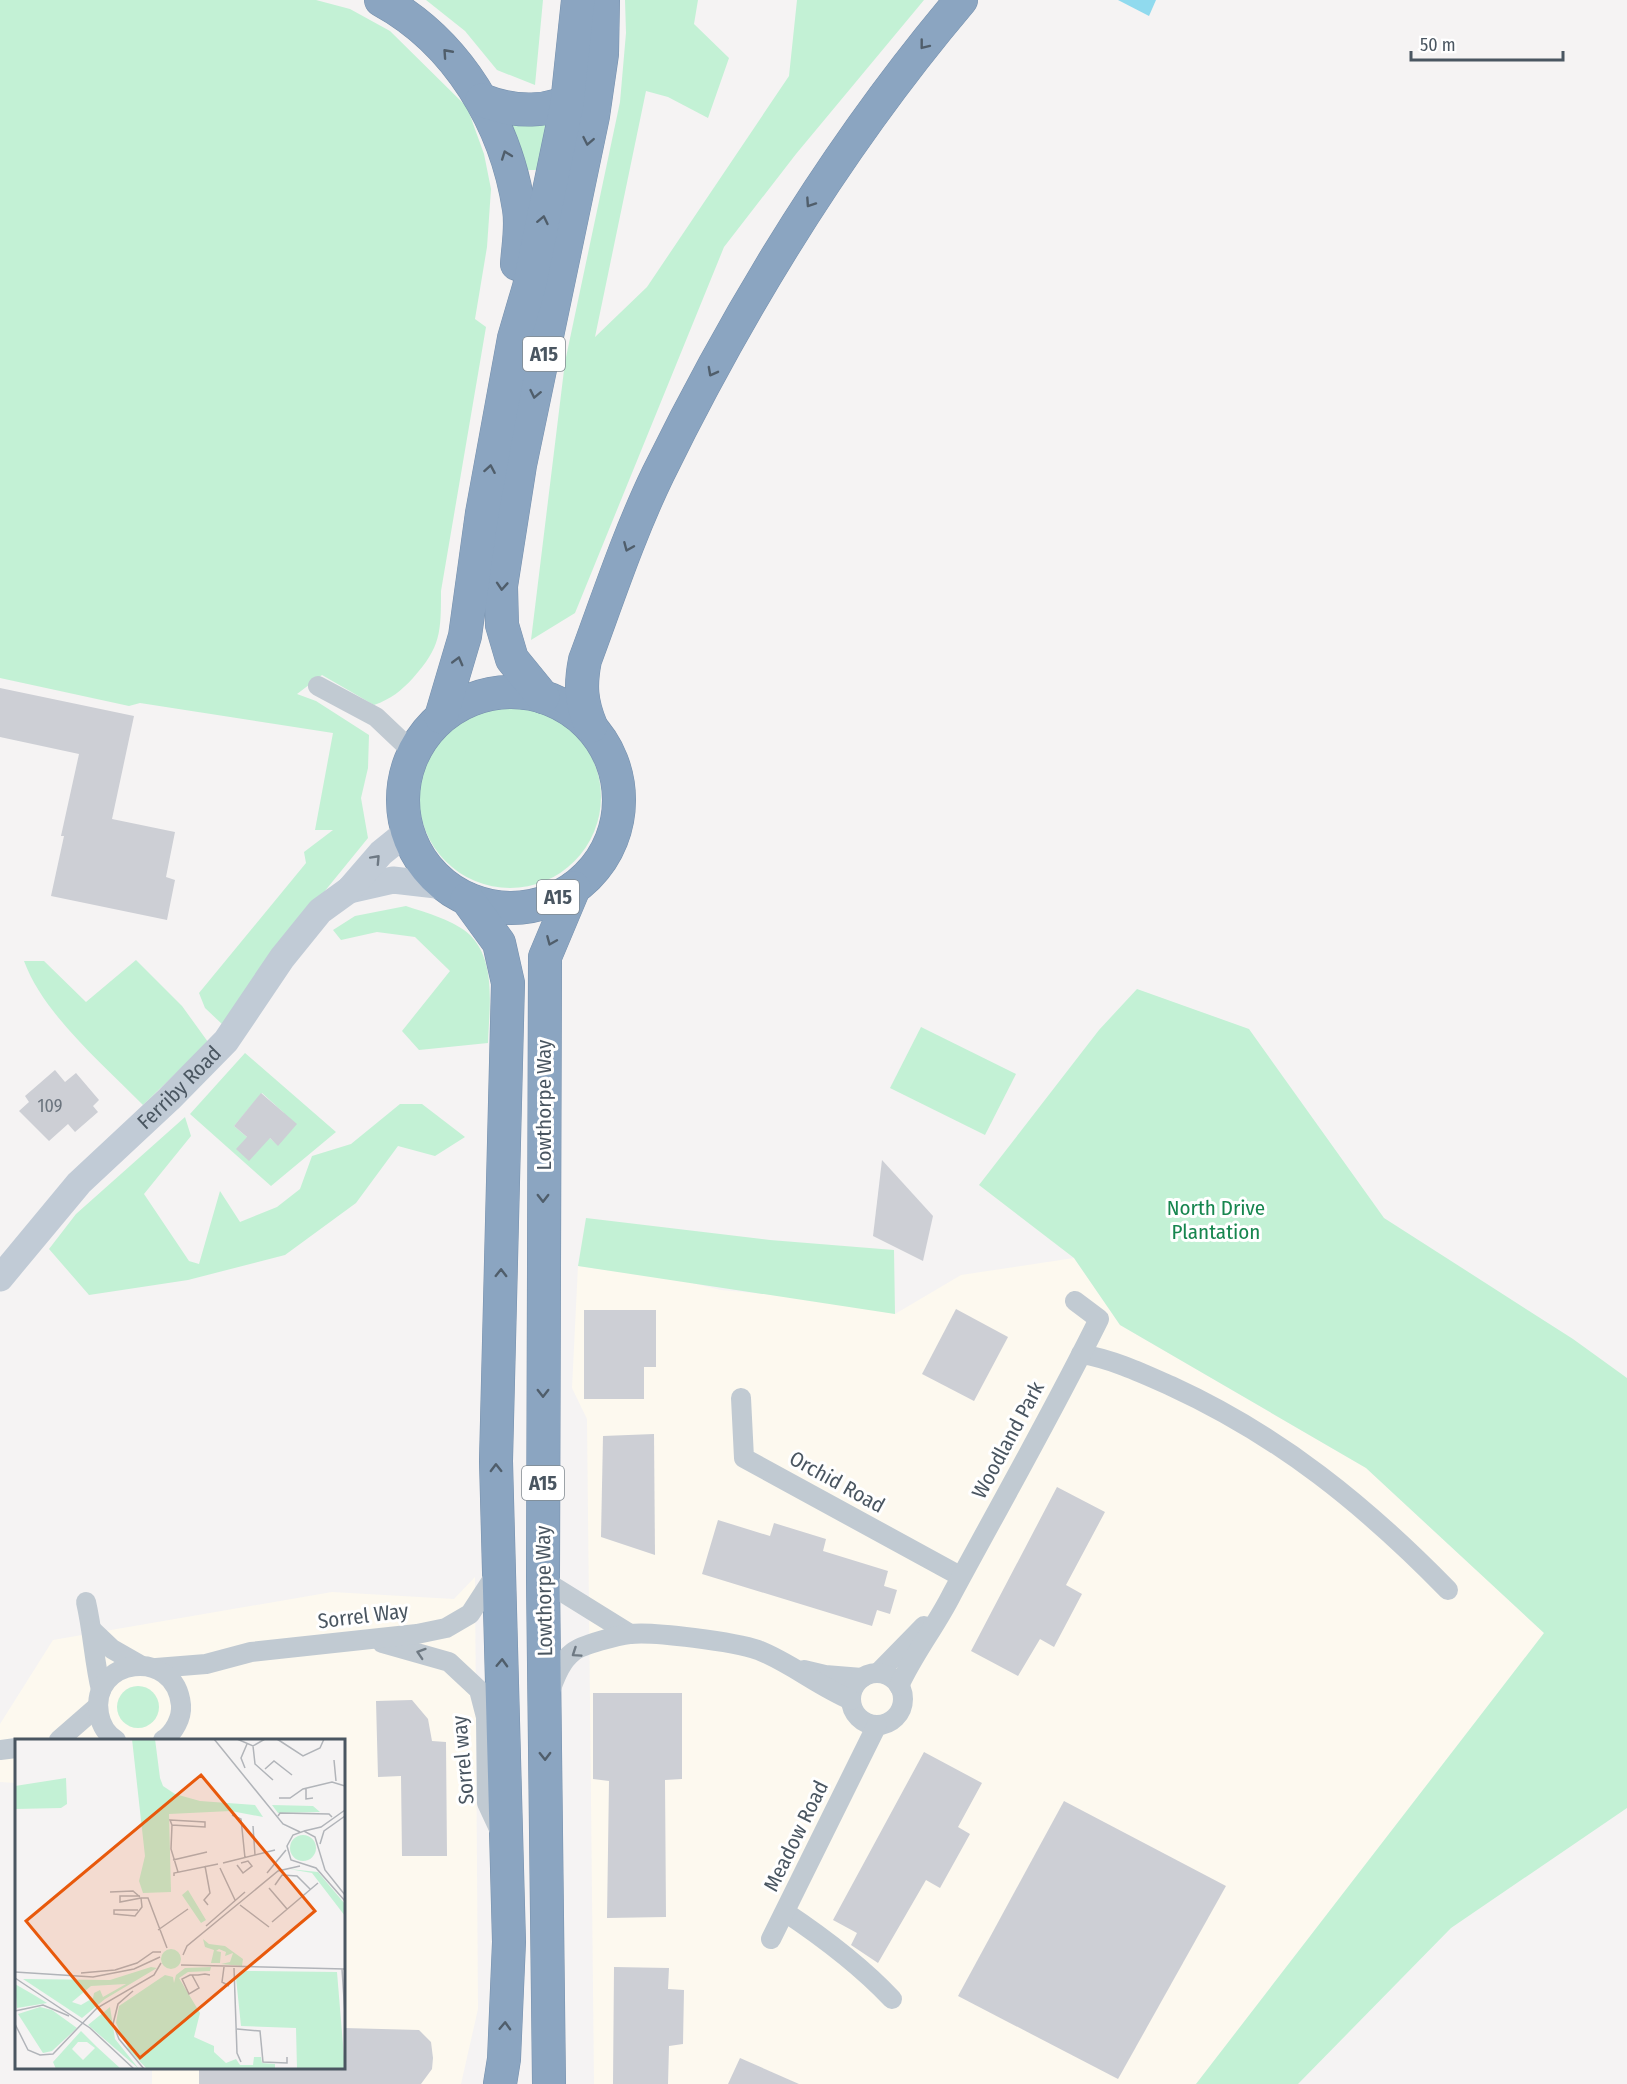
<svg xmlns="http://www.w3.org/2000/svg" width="1627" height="2084" viewBox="0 0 1627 2084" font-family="'Fira Sans Condensed',sans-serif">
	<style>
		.commercial { fill: #fdf9ef }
		.green { fill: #c3f1d5; fill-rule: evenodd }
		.water { fill: #90daee }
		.building { fill: #cdcfd5 }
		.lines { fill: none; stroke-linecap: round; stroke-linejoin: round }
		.highway-casing { stroke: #7690ad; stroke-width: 34 }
		.street { stroke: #c1cad2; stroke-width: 20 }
		.secondary { stroke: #c1cbd6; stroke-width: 27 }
		.highway { stroke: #8ba5c1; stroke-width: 33 }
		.oneway { stroke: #505e6b }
		.oneway2 { stroke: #6e7984 }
		.oneway3 { stroke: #6e7983 }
		.labels { text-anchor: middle; stroke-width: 6; stroke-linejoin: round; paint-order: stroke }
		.number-label { font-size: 18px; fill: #6b747e }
		.shield { fill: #fff; stroke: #808990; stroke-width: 1.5 }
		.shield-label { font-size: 20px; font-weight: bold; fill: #4a5661 }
		.street-label { font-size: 21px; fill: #4a5661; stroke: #fff }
		.park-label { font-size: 21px; fill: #17864f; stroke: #fff }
		.inset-road { fill: none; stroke: #b1b4b9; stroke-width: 1.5 }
		.view { fill: #e8590c; fill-opacity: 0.15; stroke: #e8590c; stroke-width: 3 }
		.inset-edge { fill: none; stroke: #4a5661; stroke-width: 3 }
	</style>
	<rect width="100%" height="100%" fill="#f5f3f3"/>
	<g class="commercial">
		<polygon points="1074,1258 1120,1325 1366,1468 1544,1633 1196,2084 594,2084 587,1419 572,1388 578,1266 684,1281 721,1290 808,1298 895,1314 961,1275"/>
		<polygon points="475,1577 478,2009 461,2084 152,2084 152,2068 344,2068 344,1740 16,1740 16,1783 0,1782 0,1724 53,1640 332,1592 454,1599"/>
	</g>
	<g class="green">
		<path d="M 0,0 L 316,0 L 350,9 L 390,31 L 467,107 L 484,154 L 491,189 L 487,247 L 475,319 L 486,327 L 441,591 C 441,632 441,647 413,678 C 401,691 391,699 374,705 L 322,675 L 297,694 L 316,701 L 369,735 L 368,768 L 361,798 L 368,838 L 311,908 L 223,1025 L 205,1008 L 199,993 L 306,863 L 304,852 L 333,830 L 315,830 L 333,733 L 140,703 L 129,706 L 0,678 Z"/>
		<polygon points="426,0 543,0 535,85 497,70 465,31"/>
		<polygon points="625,0 698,0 694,24 729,58 708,118 668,97 646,91 595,337 647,287 789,76 797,0 924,0 796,154 724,247 575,613 531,640 565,362 620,102 626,33"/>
		<polygon points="496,88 506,94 551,96 537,170 528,170 525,166"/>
		<circle cx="510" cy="797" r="91"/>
		<path d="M 406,906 C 424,912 456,921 470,935 C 497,962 489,1009 488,1043 L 419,1050 L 402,1031 L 450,971 L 415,937 L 377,932 L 341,940 L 333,930 L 355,916 Z"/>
		<path d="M 136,960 L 182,1006 L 208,1042 L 143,1105 C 103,1064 44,1015 24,961 L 44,961 L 86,1002 Z"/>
		<polygon points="1137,989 1249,1029 1384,1218 1573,1339 1627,1378 1627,1808 1451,1928 1298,2084 1196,2084 1544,1633 1366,1468 1120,1325 1074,1258 979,1185 1099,1030"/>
		<polygon points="921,1027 1016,1074 985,1135 890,1088"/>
		<path d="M 245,1053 L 336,1132 L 271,1186 L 190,1114 ZM 262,1093 L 284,1113 L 278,1145 L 265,1134 L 248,1138 L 234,1126 Z"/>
		<polygon points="400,1104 422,1104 465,1137 435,1156 398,1146 356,1203 285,1255 188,1280 89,1295 49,1249 76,1214 185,1117 191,1136 144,1194 189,1261 199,1264 220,1191 240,1222 277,1207 300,1189 312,1156 351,1144"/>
		<polygon points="586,1218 770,1240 894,1250 895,1314 578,1266"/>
		<circle cx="138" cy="1707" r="21"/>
	</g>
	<polygon class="water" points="1118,0 1156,0 1149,16"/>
	<g class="building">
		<polygon points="0,688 134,716 112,819 175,832 166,877 175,880 167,920 51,896 64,836 61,836 79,754 0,737"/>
		<polygon points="55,1070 65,1082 76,1073 99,1100 93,1106 98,1112 75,1132 68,1124 49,1141 19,1111 29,1102 25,1096"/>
		<polygon points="261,1093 297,1124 278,1146 270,1138 249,1161 236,1149 247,1137 234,1126"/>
		<polygon points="882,1160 933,1216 923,1261 873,1236"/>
		<polygon points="956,1309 1008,1337 974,1401 922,1374"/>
		<polygon points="584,1310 656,1310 656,1367 644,1367 644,1399 584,1399"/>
		<polygon points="654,1434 655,1555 601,1537 603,1436"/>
		<polygon points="1057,1487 1105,1512 1066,1585 1082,1594 1054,1647 1040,1639 1018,1676 971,1651"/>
		<polygon points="718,1520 770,1536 774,1523 826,1539 823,1551 888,1571 884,1586 897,1590 890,1614 877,1610 872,1626 702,1574"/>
		<polygon points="593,1693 682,1693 682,1779 665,1780 666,1917 607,1918 609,1781 593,1779"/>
		<polygon points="412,1700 428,1719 432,1741 446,1742 447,1856 402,1856 401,1776 378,1777 376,1701"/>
		<polygon points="924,1752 982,1783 958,1827 970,1834 940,1888 926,1880 878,1963 851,1945 857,1933 833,1920"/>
		<polygon points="1064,1801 1226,1886 1118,2079 958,1996"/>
		<polygon points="614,1967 669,1968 668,1989 684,1990 683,2044 669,2046 668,2084 613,2084"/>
		<polygon points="344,2028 419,2030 431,2042 433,2058 432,2069 421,2084 199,2084 199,2067 344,2067"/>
		<polygon points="740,2058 799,2084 728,2084"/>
	</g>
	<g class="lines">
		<defs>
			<g id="highway">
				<path d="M 381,0 C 458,42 506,124 519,209 C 522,227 518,247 517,264"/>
				<path d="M 482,100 C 514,113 550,114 580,95 L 581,92"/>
				<circle cx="511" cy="800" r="108"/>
				<polyline points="543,697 512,659 502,625 501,586 520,465 593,116 602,54 603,0"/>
				<polyline points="441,717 465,636 482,513 514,338 529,287 567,104 578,0"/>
				<path d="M 591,726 C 581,702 580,685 585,660 C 608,598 629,534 658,474 C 741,305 839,144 961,0"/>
				<polyline points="467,899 499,943 508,983 496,1461 509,1942 504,2059 500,2084"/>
				<polyline points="549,2084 543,1580 545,957 574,888"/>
			</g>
		</defs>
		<use href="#highway" class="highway-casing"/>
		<g class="street">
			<polyline points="318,686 376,717 414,753"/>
			<path d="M 1081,1354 C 1112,1359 1142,1373 1171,1386 C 1280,1436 1365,1505 1448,1590"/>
			<polyline points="741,1398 744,1458 960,1576"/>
			<polyline points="543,1580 630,1634"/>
			<path d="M 86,1602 C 93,1632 94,1661 101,1690"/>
			<polyline points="93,1631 112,1649 140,1665"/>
			<polyline points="382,1643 449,1662 479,1690 486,1717 487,1803 500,1831"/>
			<polyline points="156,1668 206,1664 251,1652 417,1634 446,1628 470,1614 496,1574"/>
			<polyline points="804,1670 825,1675 862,1678"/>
			<polyline points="878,1673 924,1626"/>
			<circle cx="877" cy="1699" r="26"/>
			<path d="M 899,1686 C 914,1653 936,1626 952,1594 C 1001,1503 1053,1412 1099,1319 L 1075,1301"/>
			<path d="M 550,1691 C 555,1678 561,1661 573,1652 C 581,1645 619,1635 630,1634 C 653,1631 735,1642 758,1650 C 791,1663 818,1686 851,1700"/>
			<polyline points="59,1740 98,1706"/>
			<path d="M 116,1740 C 106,1734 101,1725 99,1714 C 89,1658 175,1646 181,1705 C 182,1718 174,1733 163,1740"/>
			<polyline points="0,1750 16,1748"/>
			<path d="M 785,1912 C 824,1938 860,1965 892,1999"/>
			<polyline points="771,1939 877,1725"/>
		</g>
		<g class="secondary">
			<polyline points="349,890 393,880 445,886"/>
			<path id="s1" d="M 0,1278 L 79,1183 L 169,1099 L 226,1041 L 282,958 L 320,911 L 349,890 L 381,853 L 407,832"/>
		</g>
		<use href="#highway" class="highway"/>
	</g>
	<defs><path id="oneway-chevron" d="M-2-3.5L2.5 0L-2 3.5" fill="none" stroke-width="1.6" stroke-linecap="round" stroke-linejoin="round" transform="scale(1.5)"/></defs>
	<g class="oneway">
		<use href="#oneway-chevron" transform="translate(924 45) rotate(128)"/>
		<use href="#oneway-chevron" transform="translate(447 53) rotate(-132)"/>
		<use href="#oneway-chevron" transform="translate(588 141) rotate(101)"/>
		<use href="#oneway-chevron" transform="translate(506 155) rotate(-110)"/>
		<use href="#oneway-chevron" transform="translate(810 203) rotate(124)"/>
		<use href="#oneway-chevron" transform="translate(543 220) rotate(-78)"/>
		<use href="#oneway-chevron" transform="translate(712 372) rotate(118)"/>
		<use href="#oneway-chevron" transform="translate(535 394) rotate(102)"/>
		<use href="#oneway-chevron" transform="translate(490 469) rotate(-80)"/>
		<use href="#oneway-chevron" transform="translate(628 547) rotate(113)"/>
		<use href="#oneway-chevron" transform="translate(502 586) rotate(94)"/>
		<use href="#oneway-chevron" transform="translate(458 661) rotate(-75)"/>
		<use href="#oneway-chevron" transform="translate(551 941) rotate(113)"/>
		<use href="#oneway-chevron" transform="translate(543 1198) rotate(90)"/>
		<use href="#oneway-chevron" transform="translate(501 1273) rotate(-89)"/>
		<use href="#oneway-chevron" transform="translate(543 1393) rotate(90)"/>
		<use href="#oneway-chevron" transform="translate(496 1468) rotate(-91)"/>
		<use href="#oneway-chevron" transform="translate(502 1663) rotate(-88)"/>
		<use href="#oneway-chevron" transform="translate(545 1756) rotate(89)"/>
		<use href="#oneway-chevron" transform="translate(505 2026) rotate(-88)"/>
	</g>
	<use class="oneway2" href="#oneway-chevron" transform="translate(376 859) rotate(-47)"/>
	<g class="oneway3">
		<use href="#oneway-chevron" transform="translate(421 1653) rotate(-162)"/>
		<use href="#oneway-chevron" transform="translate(576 1653) rotate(146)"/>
	</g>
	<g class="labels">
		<g class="number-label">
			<text x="50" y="1112">109</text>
		</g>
		<g class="shield">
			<rect x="523" y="337" width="42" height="34" rx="4.5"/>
			<rect x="537" y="880" width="42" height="34" rx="4.5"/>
			<rect x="522" y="1466" width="42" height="34" rx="4.5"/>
		</g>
		<g class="shield-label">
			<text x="544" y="361">A15</text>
			<text x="558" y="904">A15</text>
			<text x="543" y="1490">A15</text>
		</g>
		<g class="street-label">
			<text dy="7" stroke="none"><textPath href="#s1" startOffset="262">Ferriby Road</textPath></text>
			<text transform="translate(544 1105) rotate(-90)" y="7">Lowthorpe Way</text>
			<text transform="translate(1008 1440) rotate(-62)" y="7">Woodland Park</text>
			<text transform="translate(837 1482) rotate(29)" y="7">Orchid Road</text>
			<text transform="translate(544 1591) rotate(-91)" y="7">Lowthorpe Way</text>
			<text transform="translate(363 1616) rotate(-7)" y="7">Sorrel Way</text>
			<text transform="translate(463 1760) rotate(-95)" y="7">Sorrel way</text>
			<text transform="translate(796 1836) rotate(-64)" y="7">Meadow Road</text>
		</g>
		<g class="park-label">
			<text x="1216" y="1215">North Drive<tspan x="1216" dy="24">Plantation</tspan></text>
		</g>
	</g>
	<g transform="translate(15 1739)">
		<rect width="330" height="330" fill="#f5f3f3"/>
		<path d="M 117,0 L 140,0 L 145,39 L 148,47 L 160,55 L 185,62 L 240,66 L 248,78 L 216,72 L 154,75 L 156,153 L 128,154 L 124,142 L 130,117 ZM 51,39 L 52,65 L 46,69 L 0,70 L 0,47 ZM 257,66 L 298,67 L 305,73 L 263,74 ZM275 109a13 13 0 1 1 26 0a13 13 0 1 1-26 0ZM 274,130 L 303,133 L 330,165 L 330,177 L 297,134 ZM 173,151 L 191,181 L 186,184 L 167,156 ZM 188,200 L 194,205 L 210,207 L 228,220 L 227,227 L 206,225 L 215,223 L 218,214 L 210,217 L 211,213 L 204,210 L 201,212 L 206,213 L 205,224 L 196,224 L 199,211 L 190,208 ZM146 220a10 10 0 1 1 20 0a10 10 0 1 1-20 0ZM 136,228 L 142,229 L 90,260 L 67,279 L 8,240 L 95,241 ZM 111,245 L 88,258 L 85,251 L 79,254 L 78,259 L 66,266 L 57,263 L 76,247 ZM 196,228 L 195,232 L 173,233 L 164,239 L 185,274 L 179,298 L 199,307 L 199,313 L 211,324 L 221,320 L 225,326 L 238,326 L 239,318 L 246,318 L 247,324 L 260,325 L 260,330 L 132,330 L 114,311 L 101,284 L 104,267 L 150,236 L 158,238 L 159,244 L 161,236 L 170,229 ZM 231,232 L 322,233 L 330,330 L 282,330 L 281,289 L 226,287 L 221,239 ZM 0,245 L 19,256 L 32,264 L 2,269 ZM 25,268 L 37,271 L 62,289 L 37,312 L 28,314 L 3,275 ZM 95,268 L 100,300 L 124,330 L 73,286 ZM 66,292 L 82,308 L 106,330 L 41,330 L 38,323 ZM 63,303 L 72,303 L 80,309 L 68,321 L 57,310 Z" fill="#c3f1d5" fill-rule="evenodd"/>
		<path class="inset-road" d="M 199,0 L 268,85 L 285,93M 222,0 L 238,7 L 250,0M 262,0 L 288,17 L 305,9 L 309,0M 238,7 L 240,25 L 258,41M 319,21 L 321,42M 230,29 L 226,19 L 232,5M 250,30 L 259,22 L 277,36M 291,49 L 291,60 L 298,59M 264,59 L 275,59 L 288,50 L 317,43 L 330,47M 217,76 L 226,80 L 230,119M 263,77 L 265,74 L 314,75 L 317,78M 155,81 L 190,83 L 190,88 L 157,86 ZM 157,86 L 156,110 L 163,133M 238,87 L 240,116M 289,92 L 306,88 L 330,71M 305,105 L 309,92 L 330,77M 158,121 L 192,113M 208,124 L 260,111M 222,126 L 228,134 L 237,127 L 233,122 L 226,124M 190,127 L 195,154 L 189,161 L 193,166M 205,129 L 220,161M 252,134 L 271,111M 159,137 L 159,134 L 203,125M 260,146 L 267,136 L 282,137 L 295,150M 254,149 L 272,170M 95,153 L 118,152 L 125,158M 330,156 L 310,131 L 300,98 L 289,92 L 278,96 L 272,107 L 276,121 L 301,129 L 330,162M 125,157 L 105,157 L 105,163 L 126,159M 225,166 L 254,188M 123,171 L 99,171 L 99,175 L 120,177 L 127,168 L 126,159 L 133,159 L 152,209M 257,183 L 303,144M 191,187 L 230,153M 143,191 L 173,170M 168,216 L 172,207 L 263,132 L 285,127M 166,226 L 330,230M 209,228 L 207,243 L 214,247M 219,229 L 222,314 L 226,323M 327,230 L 330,275M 0,233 L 78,238 L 119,230 L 145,218M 66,234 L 100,231 L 122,224 L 138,213 L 146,213M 177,236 L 184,249 L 174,255 L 167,240 L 175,236 L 183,236 L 190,235 L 195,236M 0,239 L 75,289 L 119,330M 118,252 L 103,265 L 98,285 L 104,300 L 129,330M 0,272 L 28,266 L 54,277M 0,285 L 13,311 L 25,316 L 38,315 L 82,269 L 139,236 L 146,224M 222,290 L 245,292 L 248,323 L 272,324 L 272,318"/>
		<path class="view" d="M 186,36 L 300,172 L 125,319 L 11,182 Z"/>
		<rect width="330" height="330" class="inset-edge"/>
	</g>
	<path d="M1411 51v9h152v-9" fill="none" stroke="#4a5661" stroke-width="3"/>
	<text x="1420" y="51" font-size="18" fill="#4a5661" stroke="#ffffff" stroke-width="4.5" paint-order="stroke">50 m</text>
</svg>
